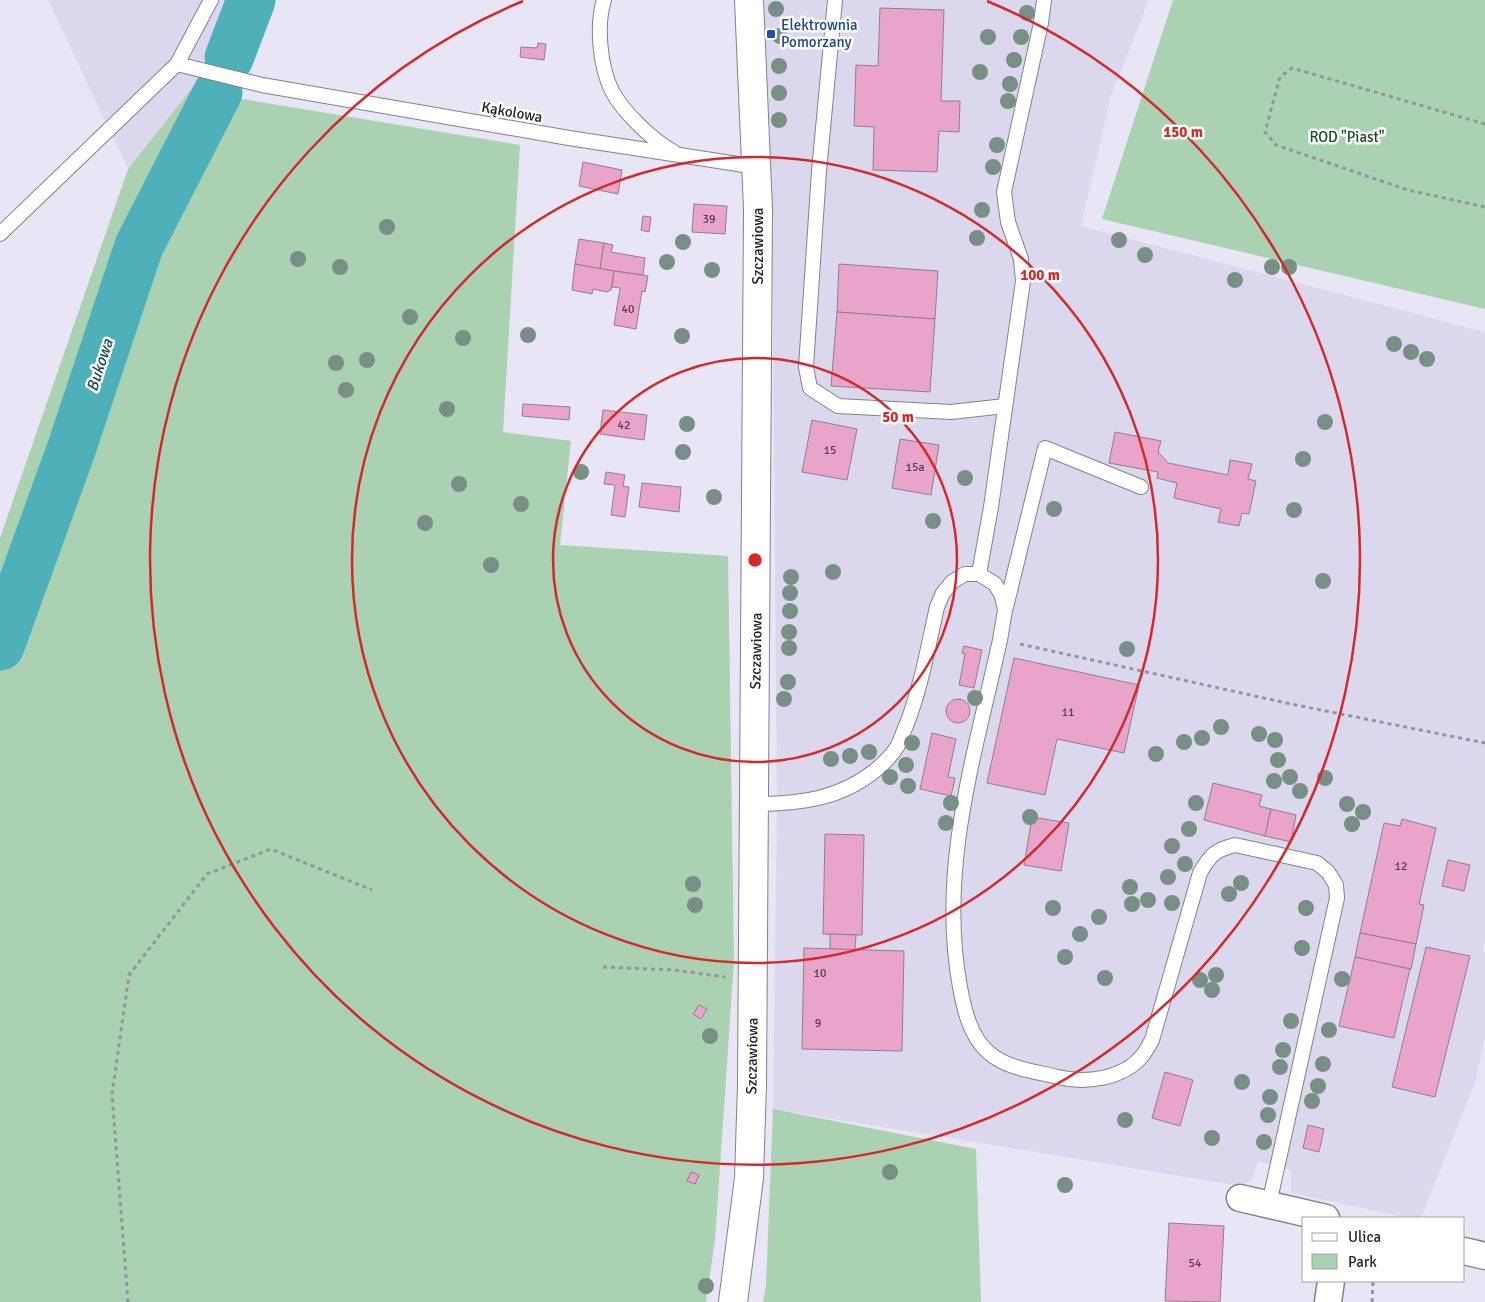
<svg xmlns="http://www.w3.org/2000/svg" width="1485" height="1302" viewBox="0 0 1485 1302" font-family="Signika,sans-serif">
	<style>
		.built { fill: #dbd8ee }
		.green { fill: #a9d1b2 }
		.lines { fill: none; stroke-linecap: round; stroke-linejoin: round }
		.river { stroke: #4eb0b9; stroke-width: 49 }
		.building { fill: #e9a5c9; stroke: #8f8087 }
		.service-casing { stroke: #82808e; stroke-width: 16 }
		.minor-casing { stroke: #82808e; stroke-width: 29 }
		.tertiary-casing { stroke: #82808e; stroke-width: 30 }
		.path { stroke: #95939f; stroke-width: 3; stroke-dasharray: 4 4; stroke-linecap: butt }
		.service { stroke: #fff; stroke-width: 14 }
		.minor { stroke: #fff; stroke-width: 26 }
		.tertiary { stroke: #fff; stroke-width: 28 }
		.tree { fill: #778f85 }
		.ring { fill: none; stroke: #d62828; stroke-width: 2.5 }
		.transit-dot { fill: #1a4fb4; stroke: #fff; stroke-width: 2 }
		.labels { text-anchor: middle; stroke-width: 5; stroke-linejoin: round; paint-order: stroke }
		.number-label { font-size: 12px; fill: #513f4c }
		.transit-label { font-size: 15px; fill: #164399; stroke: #fff; text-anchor: start }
		.street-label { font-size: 15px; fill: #1e1d22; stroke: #fff }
		.park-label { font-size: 15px; fill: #1a4829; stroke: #fff }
		.water-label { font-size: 16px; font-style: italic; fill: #1a474b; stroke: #fff }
		.centre { fill: #d62828; stroke: #fff; stroke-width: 2.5 }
		.ring-label { font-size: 15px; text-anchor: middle; font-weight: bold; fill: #d62828; stroke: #fff; stroke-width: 5; stroke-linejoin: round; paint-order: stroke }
	</style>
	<rect width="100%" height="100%" fill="#e8e5f5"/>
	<g class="built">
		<polygon points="48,0 224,0 196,83 128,169"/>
		<polygon points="764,0 1149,0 1111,96 1081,226 1485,332 1485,940 1482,951 1485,952 1485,1035 1476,1080 1421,1218 1409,1218 1291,1193 1291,1170 1258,1161 1253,1179 1241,1186 773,1109 777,805 772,185"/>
	</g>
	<g class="green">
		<polygon points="1173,0 1485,0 1485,309 1102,219"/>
		<polygon points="196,83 230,97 520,145 503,432 571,441 560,545 728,556 734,961 715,1240 706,1302 0,1302 0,538 128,169"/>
		<polygon points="773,1109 976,1149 981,1302 763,1302 766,1285"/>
	</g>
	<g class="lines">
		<g class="river">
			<polyline points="229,58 251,0"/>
			<polyline points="0,646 72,447 139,246 218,92"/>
		</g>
	</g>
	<g class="building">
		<polygon points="880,8 944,10 941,101 960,101 959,132 939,131 937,172 873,170 874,127 854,126 856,65 878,66"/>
		<polygon points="538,43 546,44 544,60 520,57 521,47 537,48"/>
		<polygon points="583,162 622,170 618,194 579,186"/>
		<polygon points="694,204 727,206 725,234 692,232"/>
		<polygon points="643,216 651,217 649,232 641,230"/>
		<polygon points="579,239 604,243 600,269 575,264"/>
		<polygon points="604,243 613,245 611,252 645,258 643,275 600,269"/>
		<polygon points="575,264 614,271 611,290 607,292 593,289 592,294 572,290"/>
		<polygon points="839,264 938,271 935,319 837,312"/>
		<polygon points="614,271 648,276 645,292 642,291 636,329 614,325 620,288 612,287"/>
		<polygon points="837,312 935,319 930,392 831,386"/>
		<polygon points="523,404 570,407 569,420 522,416"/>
		<polygon points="603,410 647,415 644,440 600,434"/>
		<polygon points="812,420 857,429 847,480 802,472"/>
		<polygon points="1115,432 1161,441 1158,452 1168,463 1228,475 1230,460 1252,464 1248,479 1256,481 1249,514 1242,513 1239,526 1218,522 1221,509 1174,498 1177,483 1157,478 1158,472 1109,463"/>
		<polygon points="900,439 939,445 931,495 892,488"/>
		<polygon points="606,472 625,475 623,486 629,487 625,517 611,515 615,485 604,484"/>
		<polygon points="642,483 681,487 679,512 639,507"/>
		<polygon points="964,646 982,650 974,688 959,685 965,654 962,653"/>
		<polygon points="1014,658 1139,685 1124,753 1057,739 1045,795 987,783"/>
		<circle cx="958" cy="711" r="12"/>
		<polygon points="932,733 956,739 948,777 955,778 951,796 920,789"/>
		<polygon points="1213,783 1262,795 1259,806 1271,809 1265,836 1204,820"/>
		<polygon points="1271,809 1296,815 1291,842 1265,836"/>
		<polygon points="1032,817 1069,823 1061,871 1024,865"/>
		<polygon points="1402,819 1436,828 1419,904 1424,905 1416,944 1360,933 1384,823 1400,826"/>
		<polygon points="825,834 864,835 862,935 823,934"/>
		<polygon points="1448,860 1470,865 1464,891 1442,886"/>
		<polygon points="1360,933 1416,944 1411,969 1355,957"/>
		<polygon points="830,934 856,935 855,950 830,949"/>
		<polygon points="1426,947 1470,956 1435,1097 1392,1087"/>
		<polygon points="804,948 904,951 902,1051 802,1049"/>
		<polygon points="1355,957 1410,969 1394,1038 1339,1026"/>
		<polygon points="699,1005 707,1009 701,1019 693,1014"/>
		<polygon points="1165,1072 1193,1080 1180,1126 1152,1118"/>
		<polygon points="1308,1125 1324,1129 1319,1152 1303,1148"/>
		<polygon points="691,1172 699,1175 695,1184 687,1181"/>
		<polygon points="1169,1223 1224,1226 1220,1302 1165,1301"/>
	</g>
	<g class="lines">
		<defs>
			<g id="service">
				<path d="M 604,0 C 596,25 600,67 612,91 C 623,112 653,141 674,152"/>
				<polyline points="835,0 819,171 806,367 810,388 838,406 951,412 1005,406"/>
				<polyline points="177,64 262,85 569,138 757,167"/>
				<polyline points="0,234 177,64 211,0"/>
				<polyline points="979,574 991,507 1023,281 1021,259 1008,222 1004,192 1041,23 1044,0"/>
				<polyline points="1006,607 1045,448 1141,487"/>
				<path d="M 755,804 C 800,804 841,799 877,769 C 884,763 892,755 897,747 C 901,740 903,732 906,726 C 921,688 928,647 937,607 L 943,593 L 952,582 L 965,574 L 979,574 L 995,584 L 1002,596 L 1005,610 L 1000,640 C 975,754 938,869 960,987 C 964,1009 970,1036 988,1052 C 1007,1069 1034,1071 1058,1077 C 1085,1084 1123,1079 1142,1056 C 1146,1051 1149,1045 1152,1040 L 1200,873 C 1210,855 1215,850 1235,845 L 1317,863 L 1328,872 L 1336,885 L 1337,898 L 1269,1204"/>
			</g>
			<g id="minor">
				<polyline points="1240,1198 1326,1218"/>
				<polyline points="1464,1251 1485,1256"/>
				<polyline points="1328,1302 1331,1281"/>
			</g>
			<polyline id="tertiary" points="733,1302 749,1178 752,1084 758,209 749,0"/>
		</defs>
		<use href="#service" class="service-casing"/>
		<use href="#minor" class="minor-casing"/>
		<use href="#tertiary" class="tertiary-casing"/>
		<g class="path">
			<polyline points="1485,124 1292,68 1280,77 1265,132 1276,145 1408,190 1485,207"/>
			<polyline points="1020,644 1291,704 1485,743"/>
			<polyline points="603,967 674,970 725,977"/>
			<polyline points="128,1302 112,1094 129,975 207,874 271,849 372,890"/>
			<polyline points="1372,1302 1373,1281"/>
		</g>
		<use href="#service" class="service"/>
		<use href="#minor" class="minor"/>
		<use href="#tertiary" class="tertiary"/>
	</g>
	<g class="tree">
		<circle cx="776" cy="9" r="8"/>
		<circle cx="1027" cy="13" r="8"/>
		<circle cx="780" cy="36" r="8"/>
		<circle cx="988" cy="37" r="8"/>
		<circle cx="1021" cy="37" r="8"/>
		<circle cx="1014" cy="60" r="8"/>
		<circle cx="779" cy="66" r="8"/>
		<circle cx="980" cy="72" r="8"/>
		<circle cx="1010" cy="84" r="8"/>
		<circle cx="779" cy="93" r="8"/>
		<circle cx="1008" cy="101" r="8"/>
		<circle cx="779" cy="120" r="8"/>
		<circle cx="997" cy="145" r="8"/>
		<circle cx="993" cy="167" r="8"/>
		<circle cx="982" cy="210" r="8"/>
		<circle cx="387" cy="227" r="8"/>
		<circle cx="977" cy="238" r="8"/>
		<circle cx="1119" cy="240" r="8"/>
		<circle cx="683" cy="242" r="8"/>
		<circle cx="1145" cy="255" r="8"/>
		<circle cx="298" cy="259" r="8"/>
		<circle cx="667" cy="262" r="8"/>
		<circle cx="340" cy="267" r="8"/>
		<circle cx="1272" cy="267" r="8"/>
		<circle cx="1289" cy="267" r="8"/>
		<circle cx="712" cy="270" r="8"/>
		<circle cx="1235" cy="280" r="8"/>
		<circle cx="410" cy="317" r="8"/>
		<circle cx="528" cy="335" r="8"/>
		<circle cx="682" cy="336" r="8"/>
		<circle cx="463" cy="338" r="8"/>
		<circle cx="1394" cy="344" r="8"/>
		<circle cx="1411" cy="352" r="8"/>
		<circle cx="1427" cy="359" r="8"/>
		<circle cx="367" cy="360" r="8"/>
		<circle cx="336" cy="363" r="8"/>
		<circle cx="346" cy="390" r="8"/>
		<circle cx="447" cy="409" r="8"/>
		<circle cx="1325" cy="422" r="8"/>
		<circle cx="687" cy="424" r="8"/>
		<circle cx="683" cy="452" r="8"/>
		<circle cx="1303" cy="459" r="8"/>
		<circle cx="581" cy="472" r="8"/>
		<circle cx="965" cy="478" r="8"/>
		<circle cx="459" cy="484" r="8"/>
		<circle cx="714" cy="497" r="8"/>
		<circle cx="521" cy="504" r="8"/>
		<circle cx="1054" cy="509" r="8"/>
		<circle cx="1294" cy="510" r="8"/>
		<circle cx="933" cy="521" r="8"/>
		<circle cx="425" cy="523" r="8"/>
		<circle cx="491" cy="565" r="8"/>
		<circle cx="833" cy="572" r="8"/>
		<circle cx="791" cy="577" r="8"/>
		<circle cx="1323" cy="581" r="8"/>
		<circle cx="790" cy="593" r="8"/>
		<circle cx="790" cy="611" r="8"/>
		<circle cx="789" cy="632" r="8"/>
		<circle cx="789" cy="648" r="8"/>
		<circle cx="1127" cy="649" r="8"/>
		<circle cx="788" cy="682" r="8"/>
		<circle cx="975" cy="698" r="8"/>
		<circle cx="784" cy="699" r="8"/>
		<circle cx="1221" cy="727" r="8"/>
		<circle cx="1259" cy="734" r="8"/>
		<circle cx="1202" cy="738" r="8"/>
		<circle cx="1275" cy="740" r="8"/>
		<circle cx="1184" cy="742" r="8"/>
		<circle cx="912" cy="743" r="8"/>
		<circle cx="869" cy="752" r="8"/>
		<circle cx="1156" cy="754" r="8"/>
		<circle cx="850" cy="756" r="8"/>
		<circle cx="831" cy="759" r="8"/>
		<circle cx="1278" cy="760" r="8"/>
		<circle cx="906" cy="765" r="8"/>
		<circle cx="890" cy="777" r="8"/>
		<circle cx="1290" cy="777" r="8"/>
		<circle cx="1325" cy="778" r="8"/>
		<circle cx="1274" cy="781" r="8"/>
		<circle cx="908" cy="786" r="8"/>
		<circle cx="1300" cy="791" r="8"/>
		<circle cx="951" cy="803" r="8"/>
		<circle cx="1196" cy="803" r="8"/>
		<circle cx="1347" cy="804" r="8"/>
		<circle cx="1363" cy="812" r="8"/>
		<circle cx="1030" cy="817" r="8"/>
		<circle cx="946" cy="823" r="8"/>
		<circle cx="1352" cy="824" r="8"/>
		<circle cx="1189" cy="829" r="8"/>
		<circle cx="1172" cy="846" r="8"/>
		<circle cx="1185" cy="864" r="8"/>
		<circle cx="1168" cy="877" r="8"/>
		<circle cx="1241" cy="883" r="8"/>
		<circle cx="693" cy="884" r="8"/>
		<circle cx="1130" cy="887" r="8"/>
		<circle cx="1229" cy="894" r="8"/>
		<circle cx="1148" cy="900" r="8"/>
		<circle cx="1172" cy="903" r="8"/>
		<circle cx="1132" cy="904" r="8"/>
		<circle cx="695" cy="905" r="8"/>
		<circle cx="1053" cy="908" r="8"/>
		<circle cx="1306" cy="908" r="8"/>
		<circle cx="1099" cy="917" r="8"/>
		<circle cx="1080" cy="934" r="8"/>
		<circle cx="1302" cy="948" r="8"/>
		<circle cx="1065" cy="957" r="8"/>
		<circle cx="1216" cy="975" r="8"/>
		<circle cx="1105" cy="978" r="8"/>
		<circle cx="1342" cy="979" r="8"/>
		<circle cx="1200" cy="980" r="8"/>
		<circle cx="1212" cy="990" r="8"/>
		<circle cx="1291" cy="1021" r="8"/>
		<circle cx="1329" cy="1030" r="8"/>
		<circle cx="710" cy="1036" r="8"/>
		<circle cx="1283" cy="1050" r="8"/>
		<circle cx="1323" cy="1064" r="8"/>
		<circle cx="1280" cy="1067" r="8"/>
		<circle cx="1242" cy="1082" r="8"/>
		<circle cx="1318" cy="1086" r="8"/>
		<circle cx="1270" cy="1097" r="8"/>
		<circle cx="1312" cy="1101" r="8"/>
		<circle cx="1268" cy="1115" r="8"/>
		<circle cx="1125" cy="1120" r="8"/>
		<circle cx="1212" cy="1138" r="8"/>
		<circle cx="1264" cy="1142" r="8"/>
		<circle cx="890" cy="1172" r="8"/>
		<circle cx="1065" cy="1185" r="8"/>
		<circle cx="706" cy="1286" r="8"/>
	</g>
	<g class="ring">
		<circle cx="755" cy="560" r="202"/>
		<circle cx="755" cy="560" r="403"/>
		<path d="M987 1A605 605 0 1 1 523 1"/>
	</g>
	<rect class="transit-dot" x="766" y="29" width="10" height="10" rx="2.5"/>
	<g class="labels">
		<g class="number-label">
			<text x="709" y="223">39</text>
			<text x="628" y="313">40</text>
			<text x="624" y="429">42</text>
			<text x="830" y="454">15</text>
			<text x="915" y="471">15a</text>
			<text x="1068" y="716">11</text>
			<text x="1401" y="870">12</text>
			<text x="820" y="977">10</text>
			<text x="818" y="1027">9</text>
			<text x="1195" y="1267">54</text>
		</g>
		<g class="transit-label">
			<text x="781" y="30">Elektrownia<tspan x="781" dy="17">Pomorzany</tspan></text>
		</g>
		<g class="street-label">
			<text transform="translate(512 112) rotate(10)" y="5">Kąkolowa</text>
			<text transform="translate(758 246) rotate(-90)" y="5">Szczawiowa</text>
			<text transform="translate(756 651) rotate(-89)" y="5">Szczawiowa</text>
			<text transform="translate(752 1056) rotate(-89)" y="5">Szczawiowa</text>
		</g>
		<g class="park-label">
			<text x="1347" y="142">ROD "Piast"</text>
		</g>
		<g class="water-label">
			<text transform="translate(99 365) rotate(-72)" y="6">Bukowa</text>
		</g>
	</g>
	<circle cx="755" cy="560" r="8" class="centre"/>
	<g class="ring-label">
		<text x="1183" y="137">150 m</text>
		<text x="1040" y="280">100 m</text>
		<text x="898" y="422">50 m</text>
	</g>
	<rect x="1302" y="1217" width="162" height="65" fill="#ffffff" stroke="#a5a5a7"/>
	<rect x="1312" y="1233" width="25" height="8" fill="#ffffff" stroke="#a5a5a7"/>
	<text x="1348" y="1242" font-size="15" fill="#1e1d22">Ulica</text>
	<rect x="1312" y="1254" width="25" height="15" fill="#a9d1b2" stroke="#a5a5a7"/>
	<text x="1348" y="1267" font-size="15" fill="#1e1d22">Park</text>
</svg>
